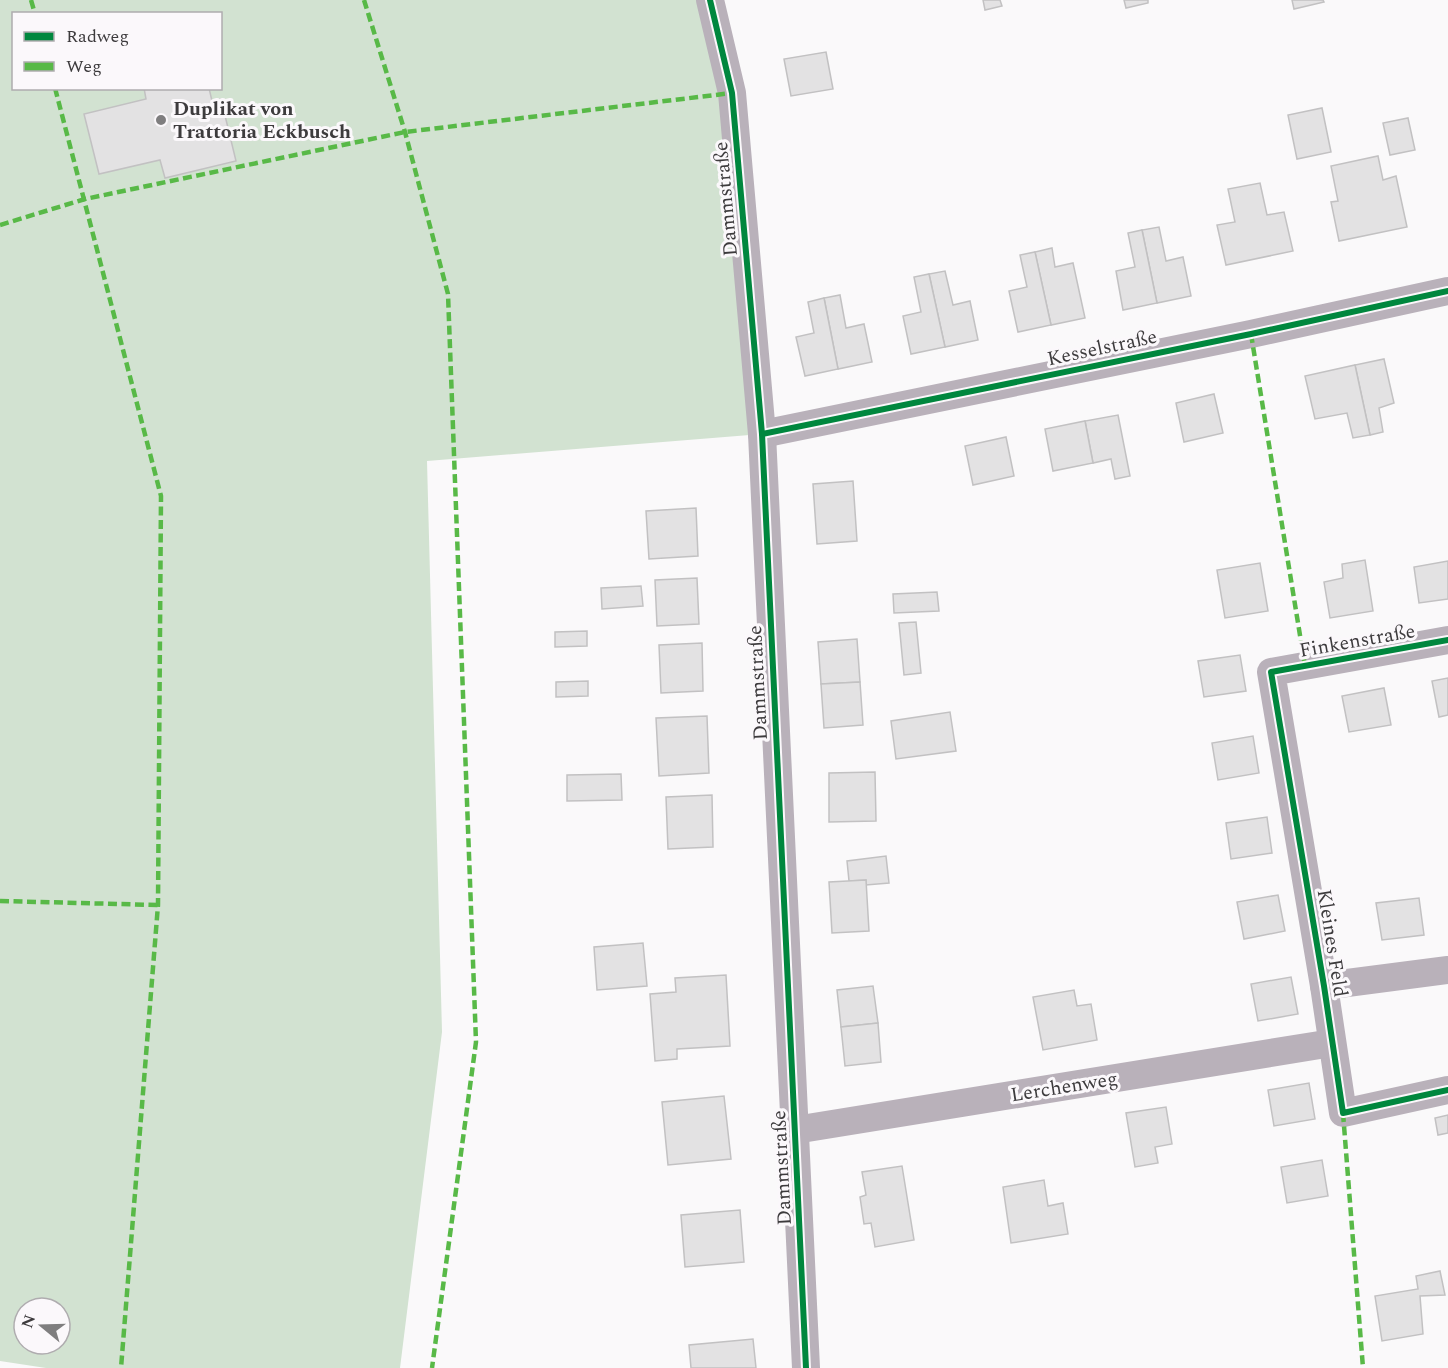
<svg xmlns="http://www.w3.org/2000/svg" width="1448" height="1368" viewBox="0 0 1448 1368" font-family="Spectral,serif">
	<style>
		.green { fill: #d2e2d1; fill-rule: evenodd }
		.building { fill: #e3e2e3; stroke: #c2c1c2; stroke-width: 1.5 }
		.lines { fill: none; stroke-linecap: round; stroke-linejoin: round }
		.street { stroke: #b9b1ba; stroke-width: 28 }
		.quiet { stroke: #58b947; stroke-width: 4.5; stroke-dasharray: 9 4.5; stroke-linecap: butt }
		.cycleway-casing { stroke: #fbf8fb; stroke-width: 10 }
		.cycleway { stroke: #00873e; stroke-width: 6 }
		.poi-dot { fill: #7f7e7f; stroke: #fbf8fb; stroke-width: 2 }
		.labels { text-anchor: middle; stroke-width: 6; stroke-linejoin: round; paint-order: stroke }
		.poi-label { font-size: 20px; font-weight: bold; fill: #3d3b3d; stroke: #fbf8fb; text-anchor: start }
		.street-label { font-size: 20px; fill: #3d3b3d; stroke: #fbf8fb }
	</style>
	<rect width="100%" height="100%" fill="#faf9fa"/>
	<path class="green" d="M 0,0 L 708,0 L 762,434 L 427,461 L 442,1032 L 400,1368 L 46,1368 L 0,1361 ZM 14,14 L 220,14 L 220,88 L 14,88 ZM 24,1308 L 60,1308 L 60,1344 L 24,1344 Z"/>
	<g class="building">
		<polygon points="983,0 1000,0 1002,6 985,10"/>
		<polygon points="1124,0 1148,0 1148,3 1126,8"/>
		<polygon points="1292,0 1323,0 1324,2 1294,9"/>
		<polygon points="826,52 833,89 791,96 784,59"/>
		<polygon points="144,88 209,88 212,101 221,99 236,161 165,178 160,160 99,174 84,114 146,99"/>
		<polygon points="1322,108 1331,152 1297,159 1288,115"/>
		<polygon points="1408,118 1415,150 1390,155 1383,123"/>
		<polygon points="1378,156 1383,180 1396,176 1407,227 1339,241 1331,202 1338,201 1331,166"/>
		<polygon points="1260,183 1267,215 1284,212 1293,251 1226,265 1217,225 1235,222 1228,189"/>
		<polygon points="1159,227 1166,261 1183,257 1191,296 1157,303 1142,230"/>
		<polygon points="1142,230 1157,303 1123,310 1116,271 1135,267 1128,233"/>
		<polygon points="1052,248 1055,267 1073,263 1085,318 1051,325 1035,252"/>
		<polygon points="1035,252 1051,325 1018,332 1009,291 1027,287 1020,255"/>
		<polygon points="945,271 953,305 970,301 978,340 945,347 929,274"/>
		<polygon points="929,274 945,347 911,354 903,316 921,312 914,277"/>
		<polygon points="840,295 846,328 864,324 872,362 838,369 824,298"/>
		<polygon points="824,298 838,369 805,376 796,337 814,333 808,302"/>
		<polygon points="1384,359 1394,403 1379,408 1383,432 1370,435 1355,365"/>
		<polygon points="1355,365 1370,435 1353,438 1347,413 1315,419 1305,376"/>
		<polygon points="1214,394 1223,433 1184,442 1176,403"/>
		<polygon points="1118,415 1130,476 1115,479 1111,459 1093,463 1085,421"/>
		<polygon points="1085,421 1093,463 1053,471 1045,429"/>
		<polygon points="1006,437 1014,476 973,485 965,446"/>
		<polygon points="853,481 857,541 817,544 813,484"/>
		<polygon points="696,508 698,556 649,559 646,511"/>
		<polygon points="1365,560 1373,611 1330,618 1324,582 1343,578 1342,564"/>
		<polygon points="1448,561 1448,599 1419,603 1414,567"/>
		<polygon points="1260,563 1268,611 1225,618 1217,570"/>
		<polygon points="697,578 699,624 657,626 655,580"/>
		<polygon points="641,586 643,606 602,609 601,588"/>
		<polygon points="937,592 939,611 894,613 893,594"/>
		<polygon points="916,622 921,673 904,675 899,623"/>
		<polygon points="587,631 587,646 555,647 555,632"/>
		<polygon points="857,639 860,682 821,684 818,642"/>
		<polygon points="702,643 703,691 661,693 659,645"/>
		<polygon points="1240,655 1246,691 1204,697 1198,661"/>
		<polygon points="1448,678 1448,715 1439,717 1432,681"/>
		<polygon points="588,681 588,696 556,697 556,682"/>
		<polygon points="860,682 863,725 824,728 821,684"/>
		<polygon points="1384,688 1391,725 1349,732 1342,696"/>
		<polygon points="950,712 956,751 896,759 891,721"/>
		<polygon points="707,716 709,773 659,776 656,718"/>
		<polygon points="1253,736 1259,773 1218,780 1212,743"/>
		<polygon points="875,772 876,821 829,822 829,773"/>
		<polygon points="621,774 622,800 567,801 567,775"/>
		<polygon points="712,795 713,847 668,849 666,797"/>
		<polygon points="1267,817 1272,853 1231,859 1226,823"/>
		<polygon points="886,856 889,883 866,885 866,880 849,881 847,861"/>
		<polygon points="866,880 869,931 832,933 829,882"/>
		<polygon points="1278,895 1285,931 1244,939 1237,902"/>
		<polygon points="1419,898 1424,935 1382,940 1376,903"/>
		<polygon points="643,943 647,986 597,990 594,947"/>
		<polygon points="726,975 730,1046 677,1049 677,1059 655,1061 650,994 676,992 675,978"/>
		<polygon points="1291,977 1298,1014 1258,1021 1251,984"/>
		<polygon points="873,986 878,1023 841,1027 837,990"/>
		<polygon points="1074,990 1077,1006 1091,1004 1097,1040 1043,1050 1033,997"/>
		<polygon points="878,1023 881,1062 845,1066 841,1027"/>
		<polygon points="1309,1083 1315,1119 1274,1126 1268,1090"/>
		<polygon points="724,1096 731,1159 668,1165 662,1102"/>
		<polygon points="1166,1107 1172,1144 1155,1147 1158,1163 1135,1167 1126,1113"/>
		<polygon points="1448,1115 1448,1133 1438,1135 1435,1118"/>
		<polygon points="1322,1160 1328,1196 1287,1203 1281,1167"/>
		<polygon points="902,1166 914,1240 875,1247 871,1223 864,1224 860,1197 866,1195 862,1172"/>
		<polygon points="1044,1180 1048,1206 1063,1203 1068,1234 1011,1243 1003,1187"/>
		<polygon points="740,1210 744,1262 685,1267 681,1215"/>
		<polygon points="1440,1271 1445,1295 1420,1296 1423,1334 1382,1341 1375,1296 1418,1289 1416,1276"/>
		<polygon points="753,1339 756,1368 691,1368 689,1345"/>
	</g>
	<g class="lines">
		<g class="street">
			<polyline points="710,0 732,93 762,434 806,1368"/>
			<polyline points="762,434 1251,334 1448,291"/>
			<polyline points="1448,640 1271,672 1324,986 1343,1113 1448,1090"/>
			<polyline points="1324,986 1448,970"/>
			<polyline points="795,1130 1332,1043"/>
		</g>
		<g class="quiet">
			<polyline points="31,0 35,14"/>
			<polyline points="364,0 405,132 448,294 476,1042 432,1368"/>
			<polyline points="55,88 161,496 158,905 121,1368"/>
			<polyline points="0,225 85,199 405,132 732,93"/>
			<polyline points="1251,334 1305,666"/>
			<polyline points="0,901 158,905"/>
			<polyline points="1343,1113 1363,1368"/>
		</g>
		<defs>
			<g id="cycleway">
				<polyline points="710,0 732,93 762,434 806,1368"/>
				<polyline points="762,434 1251,334 1448,291"/>
				<polyline points="1448,640 1271,672 1324,986 1343,1113 1448,1090"/>
			</g>
		</defs>
		<use href="#cycleway" class="cycleway-casing"/>
		<use href="#cycleway" class="cycleway"/>
	</g>
	<circle class="poi-dot" cx="161" cy="120" r="6"/>
	<g class="labels">
		<g class="poi-label">
			<text x="173" y="115">Duplikat von<tspan x="173" dy="23">Trattoria Eckbusch</tspan></text>
		</g>
		<g class="street-label">
			<text transform="translate(725 199) rotate(-95)" y="7">Dammstraße</text>
			<text transform="translate(1102 347) rotate(-12)" y="7">Kesselstraße</text>
			<text transform="translate(1357 640) rotate(-10)" y="7">Finkenstraße</text>
			<text transform="translate(757 683) rotate(-93)" y="7">Dammstraße</text>
			<text transform="translate(1333 943) rotate(81)" y="7">Kleines Feld</text>
			<text transform="translate(1064 1086) rotate(-9)" y="7">Lerchenweg</text>
			<text transform="translate(781 1168) rotate(-93)" y="7">Dammstraße</text>
		</g>
	</g>
	<rect x="12" y="12" width="210" height="78" fill="#fbf8fb" stroke="#afacaf" stroke-width="1.5"/>
	<rect x="24" y="32" width="30" height="9" fill="#00873e" stroke="#afacaf" stroke-width="1.5"/>
	<text x="66" y="42" font-size="18" fill="#3d3b3d">Radweg</text>
	<rect x="24" y="62" width="30" height="9" fill="#58b947" stroke="#afacaf" stroke-width="1.5"/>
	<text x="66" y="72" font-size="18" fill="#3d3b3d">Weg</text>
	<g transform="translate(42 1326) rotate(289)"><circle r="28" fill="#fbf8fb" stroke="#afacaf" stroke-width="1.5"/>
	<path d="M0-4.5L10 22L0 15L-10 22Z" fill="#7f7e7f"/>
	<text y="-9" font-size="16" font-weight="bold" text-anchor="middle" fill="#3d3b3d">N</text>
	</g>
</svg>
